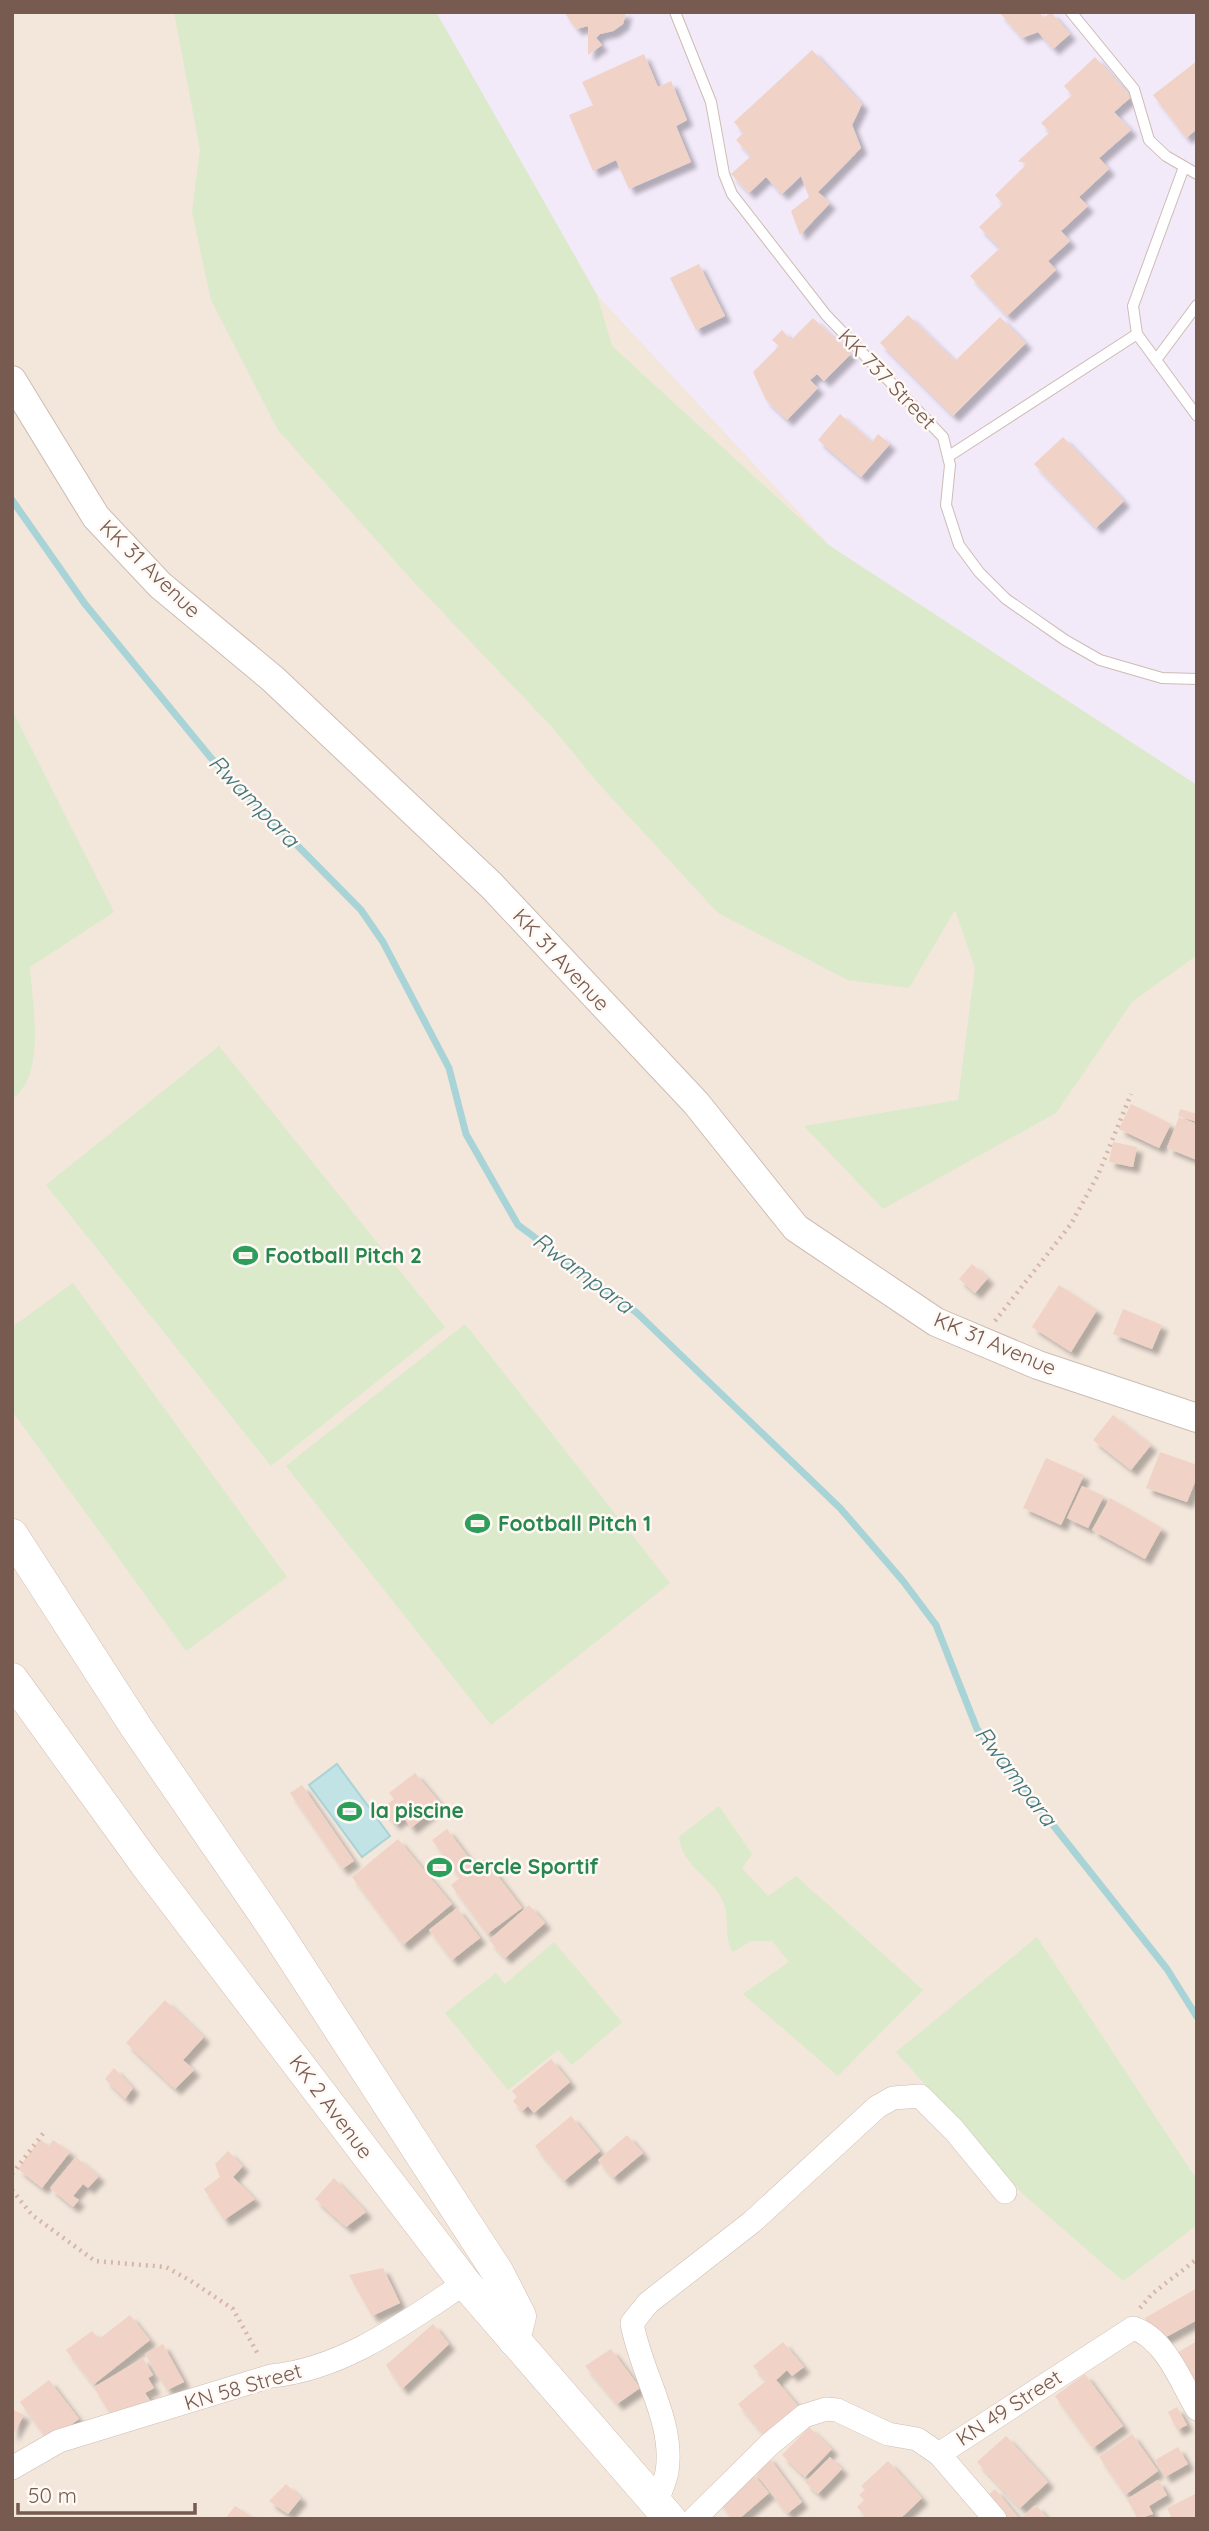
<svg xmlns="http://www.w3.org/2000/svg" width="1209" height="2531" viewBox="0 0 1209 2531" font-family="Quicksand,sans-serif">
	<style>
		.residential { fill: #f3e6db }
		.education { fill: #f2e9f9 }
		.green { fill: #daeacb }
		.water { fill: #c1e3e5; stroke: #a8d4d7; stroke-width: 2 }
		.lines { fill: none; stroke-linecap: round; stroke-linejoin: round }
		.stream { stroke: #a8d4d7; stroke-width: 7 }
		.building { fill: #f0d3c6; filter: url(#shadow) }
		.service-casing { stroke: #cebcb2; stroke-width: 12 }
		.minor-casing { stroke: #cebcb2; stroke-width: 24 }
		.tertiary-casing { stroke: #cebcb2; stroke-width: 30 }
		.secondary-casing { stroke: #d4beb2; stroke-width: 33 }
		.path { stroke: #d6b6a8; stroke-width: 4.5; stroke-dasharray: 2 5; stroke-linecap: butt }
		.service { stroke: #fff; stroke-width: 10 }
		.minor { stroke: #fff; stroke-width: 23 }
		.tertiary { stroke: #fff; stroke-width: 28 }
		.secondary { stroke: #fff; stroke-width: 32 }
		.labels { text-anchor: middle; stroke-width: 5; stroke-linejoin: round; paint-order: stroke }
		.street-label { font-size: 21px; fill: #775a50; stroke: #fef9f4 }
		.leisure-label { font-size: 21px; font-weight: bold; fill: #27864d; stroke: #fef9f4; text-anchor: start }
		.water-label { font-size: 23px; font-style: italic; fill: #43767a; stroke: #fef9f4 }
	</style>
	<defs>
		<filter id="shadow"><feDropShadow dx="6" dy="6" stdDeviation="2" flood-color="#0004"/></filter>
	</defs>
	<rect width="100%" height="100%" fill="#fcf5ed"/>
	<rect class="residential" x="12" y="12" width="1185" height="2507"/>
	<polygon class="education" points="436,12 1197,12 1197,785 830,546 597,295"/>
	<g class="green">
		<polygon points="174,12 436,12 597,295 612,346 830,546 1197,785 1197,955 1132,1002 1056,1113 883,1209 804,1126 958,1100 975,968 955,910 909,988 848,980 718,913 598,783 551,726 411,579 278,430 211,300 192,212 200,150"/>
		<path d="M 12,710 L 114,912 L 30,967 C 32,1003 47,1075 12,1099 Z"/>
		<polygon points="219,1046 445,1327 271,1466 46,1185"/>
		<polygon points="73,1283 287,1577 186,1651 12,1411 12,1327"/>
		<polygon points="465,1324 670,1583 491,1725 286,1466"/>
		<path d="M 719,1806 L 752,1854 L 742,1868 L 768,1896 L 796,1876 L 923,1990 L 838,2076 L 743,1994 L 789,1962 L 772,1941 L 751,1941 L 733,1952 C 723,1936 730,1921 724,1904 C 717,1880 682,1868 679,1837 Z"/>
		<polygon points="1037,1937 1197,2180 1197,2225 1123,2281 1023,2194 896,2052"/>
		<polygon points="554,1942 622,2022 572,2065 558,2050 508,2090 445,2013 496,1973 505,1984"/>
	</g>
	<polygon class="water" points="337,1764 390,1836 362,1857 309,1785"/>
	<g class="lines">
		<polyline class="stream" points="12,500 85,604 211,758 361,910 383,942 449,1068 466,1134 518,1225 637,1313 840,1508 903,1581 936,1625 977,1729 1167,1969 1197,2017"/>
	</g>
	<g class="building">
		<polygon points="564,12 626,12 623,24 613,31 600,34 596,38 602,45 588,55 588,26 576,29"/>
		<polygon points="999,12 1039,12 1044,18 1051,12 1070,34 1053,49 1038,32 1022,38"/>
		<polygon points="812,50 862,104 852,125 861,148 818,192 830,203 800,235 791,211 809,197 801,176 782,194 766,177 749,193 731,174 751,156 736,140 743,133 734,122"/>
		<polygon points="644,54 658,87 671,81 687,120 676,126 691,162 629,189 616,160 593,171 569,115 593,105 582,82"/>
		<polygon points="1095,57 1131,97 1114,112 1131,130 1099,158 1109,169 1079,197 1088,206 1061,231 1070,241 1048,261 1056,270 1007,316 970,276 1000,248 979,227 1003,204 995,195 1027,164 1018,161 1050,132 1041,123 1072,95 1064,86"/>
		<polygon points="1197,61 1197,129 1186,138 1153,95"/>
		<polygon points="699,264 725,316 696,330 670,278"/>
		<polygon points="908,315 955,361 1000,317 1026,343 953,416 880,343"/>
		<polygon points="813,318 851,354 824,381 817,374 810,380 818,388 787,420 766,400 753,372 779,346 772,340 782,330 791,340"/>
		<polygon points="840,414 872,442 878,434 890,444 861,477 818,440"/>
		<polygon points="1063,437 1124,501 1096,528 1034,464"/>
		<polygon points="1131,1104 1171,1124 1159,1148 1119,1129"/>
		<polygon points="1180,1109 1197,1114 1197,1122 1178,1116"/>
		<polygon points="1179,1117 1197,1124 1197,1160 1167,1148"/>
		<polygon points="1113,1142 1137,1147 1133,1167 1109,1162"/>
		<polygon points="972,1264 988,1278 975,1293 959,1279"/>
		<polygon points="1059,1285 1097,1310 1071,1352 1032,1327"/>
		<polygon points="1123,1309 1162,1325 1152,1349 1113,1334"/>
		<polygon points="1113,1415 1151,1445 1131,1470 1093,1440"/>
		<polygon points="1160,1452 1197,1465 1197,1477 1187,1502 1146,1488"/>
		<polygon points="1046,1458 1084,1475 1061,1525 1023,1508"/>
		<polygon points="1082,1486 1104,1496 1088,1528 1067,1518"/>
		<polygon points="1110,1498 1162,1528 1145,1559 1092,1530"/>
		<polygon points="415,1773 441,1804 411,1828 403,1817 394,1824 382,1808 394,1799 389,1793"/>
		<polygon points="302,1785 354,1861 342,1869 290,1793"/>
		<polygon points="447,1829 475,1866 485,1859 522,1908 487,1934 451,1885 460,1878 432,1840"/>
		<polygon points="398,1839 452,1904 403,1945 352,1877"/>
		<polygon points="529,1905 545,1923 505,1958 489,1940"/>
		<polygon points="457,1908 480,1938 452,1960 429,1930"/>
		<polygon points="165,2000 204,2037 183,2060 194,2070 175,2089 126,2043"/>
		<polygon points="551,2059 570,2082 534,2113 528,2106 522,2111 513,2101 517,2097 512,2091"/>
		<polygon points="114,2068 133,2088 125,2099 105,2079"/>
		<polygon points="571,2116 600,2151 564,2181 535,2146"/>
		<polygon points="627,2135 643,2153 613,2178 598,2160"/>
		<polygon points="40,2139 49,2146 53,2140 70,2152 42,2188 18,2169"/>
		<polygon points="228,2151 243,2166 233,2177 255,2199 224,2220 204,2189 220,2177 215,2164"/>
		<polygon points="76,2157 99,2176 88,2188 83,2184 73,2196 79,2200 73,2207 50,2188"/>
		<polygon points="334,2178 366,2212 346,2227 315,2199"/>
		<polygon points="383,2268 400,2303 372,2316 349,2275"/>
		<polygon points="1197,2288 1197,2320 1159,2341 1145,2318"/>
		<polygon points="130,2315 150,2340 93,2385 66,2350 92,2331 99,2339"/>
		<polygon points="433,2324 449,2344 402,2389 386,2365"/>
		<polygon points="1197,2341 1197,2379 1192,2382 1175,2354"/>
		<polygon points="783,2342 804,2367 792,2376 787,2370 776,2380 804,2413 769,2441 738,2404 766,2381 753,2366"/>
		<polygon points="163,2344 184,2382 167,2390 145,2354"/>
		<polygon points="611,2349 640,2388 617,2404 585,2366"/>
		<polygon points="143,2358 153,2375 148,2378 154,2388 145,2393 151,2402 116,2424 94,2387"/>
		<polygon points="1085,2374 1123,2426 1093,2448 1055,2396"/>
		<polygon points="49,2380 79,2419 49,2441 20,2402"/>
		<polygon points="1177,2407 1187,2425 1177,2430 1168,2412"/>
		<polygon points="12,2409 24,2415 12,2436"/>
		<polygon points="809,2427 832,2449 805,2477 782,2455"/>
		<polygon points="1132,2434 1158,2471 1125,2495 1099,2457"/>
		<polygon points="1006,2436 1048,2482 1020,2508 977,2462"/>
		<polygon points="1178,2447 1188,2464 1165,2477 1155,2460"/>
		<polygon points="768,2456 802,2502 787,2514 752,2468"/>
		<polygon points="830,2457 842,2469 818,2494 805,2482"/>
		<polygon points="888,2461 922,2498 900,2519 867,2519 857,2507 864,2500 859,2495 865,2490 861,2486"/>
		<polygon points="751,2472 769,2493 739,2519 733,2519 718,2500"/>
		<polygon points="1158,2480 1167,2495 1149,2506 1153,2514 1138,2519 1127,2499"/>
		<polygon points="286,2484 301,2498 288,2514 269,2501"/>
		<polygon points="995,2489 1018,2517 1015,2519 1004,2519 986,2497"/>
		<polygon points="1197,2493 1197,2519 1166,2519 1171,2516 1167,2508"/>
		<polygon points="1036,2505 1048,2519 1020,2519"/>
		<polygon points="235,2506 256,2519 225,2519"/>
	</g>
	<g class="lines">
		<defs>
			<g id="service">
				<polyline points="675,12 711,102 724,174 732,194 826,315 943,437 950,465 946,505 959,545 979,572 1006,599 1065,640 1100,660 1162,678 1197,679"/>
				<polyline points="1071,12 1134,89 1149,140 1166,156 1197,174"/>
				<polyline points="1184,167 1133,306 1137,334 1197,416"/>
				<polyline points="1156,360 1197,305"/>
				<polyline points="949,456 1137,334"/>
			</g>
			<g id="minor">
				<polyline points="939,2454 995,2519"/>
				<path d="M 12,2468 L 59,2441 L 271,2376 C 344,2369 406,2322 465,2283"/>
				<path d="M 656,2503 C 660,2493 665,2482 667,2472 C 675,2421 640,2372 632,2323 L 648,2303 L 752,2222 L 877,2107 L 893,2098 L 920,2096 L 954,2130 L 1005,2192"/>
				<path d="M 694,2519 L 770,2444 L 804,2416 L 826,2409 L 837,2410 L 888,2434 L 917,2439 L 939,2454 L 1133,2328 C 1165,2338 1181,2382 1197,2409"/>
			</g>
			<polyline id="tertiary" points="12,380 96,517 160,585 273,679 491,885 696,1103 796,1228 936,1322 1038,1365 1197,1418"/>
			<g id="secondary">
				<polyline points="12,1535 136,1727 274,1928 498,2273 520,2316 514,2340"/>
				<polyline points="12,1679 145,1863 465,2283 670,2519"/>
			</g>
		</defs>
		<use href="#service" class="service-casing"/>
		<use href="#minor" class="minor-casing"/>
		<use href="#tertiary" class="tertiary-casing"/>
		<use href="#secondary" class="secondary-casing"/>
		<g class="path">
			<polyline points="995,1321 1071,1224 1098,1175 1131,1094"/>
			<polyline points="12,2174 45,2131"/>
			<polyline points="12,2190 32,2215 95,2261 166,2267 191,2281 233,2309 259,2356"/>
			<polyline points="1140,2308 1152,2294 1197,2259"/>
		</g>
		<use href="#service" class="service"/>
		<use href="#minor" class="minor"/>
		<use href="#tertiary" class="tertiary"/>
		<use href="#secondary" class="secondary"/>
	</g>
	<defs>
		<symbol id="stadium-bare" viewBox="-9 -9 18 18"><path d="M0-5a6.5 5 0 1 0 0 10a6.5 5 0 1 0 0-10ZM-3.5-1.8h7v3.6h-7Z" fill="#2e9e5b" stroke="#fef9f4" stroke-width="2.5" paint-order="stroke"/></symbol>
	</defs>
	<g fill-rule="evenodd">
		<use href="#stadium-bare" x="228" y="1238" width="35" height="35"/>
		<use href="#stadium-bare" x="460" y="1506" width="35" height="35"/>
		<use href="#stadium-bare" x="332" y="1794" width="35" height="35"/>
		<use href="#stadium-bare" x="422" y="1850" width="35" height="35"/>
	</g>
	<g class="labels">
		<g class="street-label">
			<text transform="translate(887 379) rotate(46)" y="7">KK 737 Street</text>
			<text transform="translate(150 569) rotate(44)" y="7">KK 31 Avenue</text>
			<text transform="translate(561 960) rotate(47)" y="7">KK 31 Avenue</text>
			<text transform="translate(995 1344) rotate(23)" y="7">KK 31 Avenue</text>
			<text transform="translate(331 2107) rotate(53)" y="7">KK 2 Avenue</text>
			<text transform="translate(243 2387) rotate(-16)" y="7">KN 58 Street</text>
			<text transform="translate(1009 2408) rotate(-33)" y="7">KN 49 Street</text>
		</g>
		<g class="leisure-label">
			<text x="265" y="1263">Football Pitch 2</text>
			<text x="498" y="1531">Football Pitch 1</text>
			<text x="370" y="1818">la piscine</text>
			<text x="459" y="1874">Cercle Sportif</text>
		</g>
		<g class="water-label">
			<text transform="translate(254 801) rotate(46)" y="8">Rwampara</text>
			<text transform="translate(583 1273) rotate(37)" y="8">Rwampara</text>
			<text transform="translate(1016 1776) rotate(53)" y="8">Rwampara</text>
		</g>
	</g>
	<rect width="1209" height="2531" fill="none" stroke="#775a50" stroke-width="28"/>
	<path d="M18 2503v10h177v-10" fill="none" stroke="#775a50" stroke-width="3.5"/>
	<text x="28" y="2503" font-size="21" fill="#775a50" stroke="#fef9f4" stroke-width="5" paint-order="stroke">50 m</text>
</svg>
